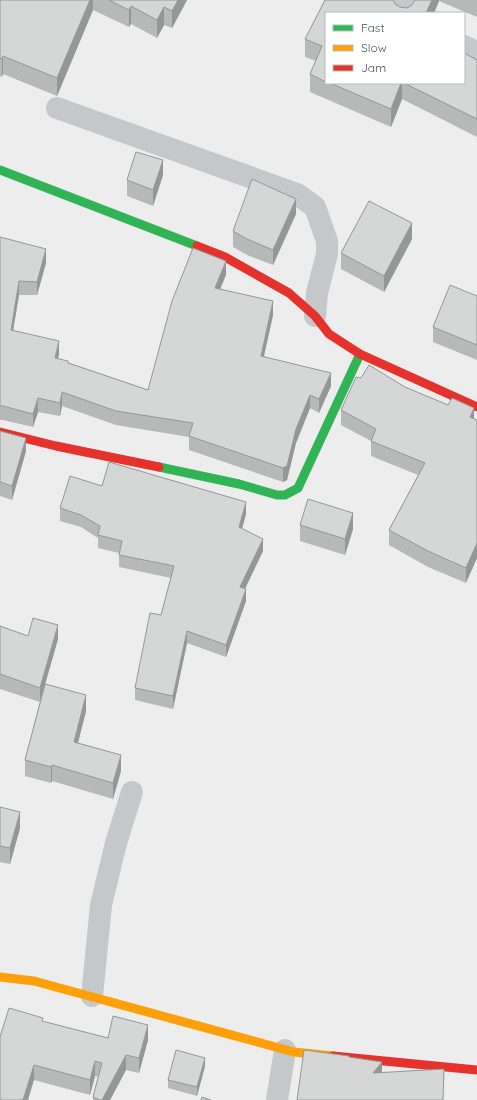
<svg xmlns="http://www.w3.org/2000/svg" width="477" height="1100" viewBox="0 0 477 1100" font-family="Quicksand,sans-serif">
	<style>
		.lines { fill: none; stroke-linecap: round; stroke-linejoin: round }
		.street { stroke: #c4c8c9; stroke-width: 22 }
		.fast { stroke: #30b455; stroke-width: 9 }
		.slow { stroke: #ff9f0a; stroke-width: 9 }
		.jam { stroke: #e5322d; stroke-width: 9 }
		.wall { fill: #b7b8b8 }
		.shaded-wall { fill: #959696 }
		.building { fill: #d5d6d6; stroke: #959696 }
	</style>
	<rect width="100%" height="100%" fill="#eeeded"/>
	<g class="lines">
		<g class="street">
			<polyline points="403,0 402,5 404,13"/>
			<polyline points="464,46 477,52"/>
			<polyline points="57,108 297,194 315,207 327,241 327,254 317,293 315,316"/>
			<polyline points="92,996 101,905 116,843 132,792"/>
			<polyline points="277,1100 285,1050"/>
		</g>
		<g class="fast">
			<polyline points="0,170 197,246"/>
			<polyline points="159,467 239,484 277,495 285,495 298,488 360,354"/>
		</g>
		<polyline class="slow" points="0,977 34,981 294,1052 333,1056"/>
		<g class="jam">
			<polyline points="197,246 225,257 289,293 315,316 329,334 360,354 477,407"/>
			<polyline points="0,432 56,446 159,467"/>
			<polyline points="333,1056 477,1070"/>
		</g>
	</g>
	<g class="wall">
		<polygon points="0,0 187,0 172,28 164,25 157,38 131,24 129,27 93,10 57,96 3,74 2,77 0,76"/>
		<polygon points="325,0 393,0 395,4 400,7 407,8 412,5 415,0 477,0 477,17 439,1 434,13 326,13 326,83 464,83 464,53 477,60 477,137 402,99 391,127 310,92 310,74 316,61 305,57 305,39"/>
		<polygon points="163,175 153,206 127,196 127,180"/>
		<polygon points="296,214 273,265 247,255 233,247 233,231"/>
		<polygon points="0,237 46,263 37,295 19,295 13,330 59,354 58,359 148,390 226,275 220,289 273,315 264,356 331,386 319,413 310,408 296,443 287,480 283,482 189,450 189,437 116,425 62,406 60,416 38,412 33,427 3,420 0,420"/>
		<polygon points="412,239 384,292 341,269 341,253"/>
		<polygon points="477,296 477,360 433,342 433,327"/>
		<polygon points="405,387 448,405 474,408 466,583 428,567 389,545 389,530 418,475 371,456 371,441 341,425 341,410"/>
		<polygon points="0,431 26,451 12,500 0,496"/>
		<polygon points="102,486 246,514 242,529 263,551 245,589 246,601 226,657 187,643 173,709 135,700 135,688 161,615 171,578 119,567 119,553 98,548 98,538 81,527 60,521 60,508"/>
		<polygon points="300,525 353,529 345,555 300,541"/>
		<polygon points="0,626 28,636 58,639 45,684 86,711 78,743 121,771 113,799 52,781 51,783 25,776 25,760 40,702 0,689"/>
		<polygon points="0,807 20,828 10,864 0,862"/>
		<polygon points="43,1022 108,1038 148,1040 139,1073 126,1070 110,1100 93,1100 93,1097 98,1077 95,1076 90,1095 34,1080 0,1100"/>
		<polygon points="205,1066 197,1096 168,1088 168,1080"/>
	</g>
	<g class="shaded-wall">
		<polygon points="90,0 93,0 93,10 57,96 57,78"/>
		<polygon points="178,0 187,0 172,28 172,11"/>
		<polygon points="432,0 439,0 439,1 434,13 426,13"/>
		<polygon points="131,6 131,24 129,27 129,10"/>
		<polygon points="164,7 164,25 157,38 157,20"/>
		<polygon points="3,56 3,74 2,77 2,59"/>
		<polygon points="401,83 402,83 402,99 391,127 391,109"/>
		<polygon points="163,160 163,175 153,206 153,190"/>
		<polygon points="296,199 296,214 273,265 273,250"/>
		<polygon points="412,223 412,239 384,292 384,276"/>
		<polygon points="46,249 46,263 37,295 37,282"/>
		<polygon points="226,261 226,275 215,301 215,288"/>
		<polygon points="19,281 19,295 11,343 11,330"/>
		<polygon points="273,301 273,315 261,369 261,356"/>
		<polygon points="59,341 59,354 55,372 55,358"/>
		<polygon points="331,373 331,386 319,413 319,399"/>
		<polygon points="62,392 62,406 60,416 60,403"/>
		<polygon points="310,395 310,408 296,443 287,480 283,482 283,468 296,429"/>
		<polygon points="38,398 38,412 33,427 33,414"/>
		<polygon points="474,408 474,423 470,417"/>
		<polygon points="26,438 26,451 12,500 12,486"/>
		<polygon points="246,502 246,514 239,540 239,527"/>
		<polygon points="353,513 353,529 345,555 345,539"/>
		<polygon points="263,539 263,551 240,599 240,587"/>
		<polygon points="477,543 477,558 466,583 466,568"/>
		<polygon points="246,589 246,601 226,657 226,645"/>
		<polygon points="58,625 58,639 40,702 40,688"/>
		<polygon points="187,631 187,643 173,709 173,696"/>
		<polygon points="86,695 86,711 74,758 74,742"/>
		<polygon points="121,755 121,771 113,799 113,783"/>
		<polygon points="52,765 52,781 51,783 51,767"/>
		<polygon points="20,812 20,828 10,864 10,848"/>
		<polygon points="148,1025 148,1040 139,1073 139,1058"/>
		<polygon points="126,1055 126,1070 110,1100 102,1100"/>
		<polygon points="205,1058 205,1066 197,1096 197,1087"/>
		<polygon points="95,1061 95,1076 90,1095 90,1080"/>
		<polygon points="382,1062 382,1077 373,1073"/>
		<polygon points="34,1065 34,1080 28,1100 23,1100"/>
	</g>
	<g class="building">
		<polygon points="0,0 90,0 57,78 3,56 2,59 0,58"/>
		<polygon points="109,0 178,0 172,11 164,7 157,20 131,6 129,10"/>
		<polygon points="325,0 393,0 395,4 400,7 407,8 412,5 415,0 432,0 426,13 326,13 326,82 310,74 322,46 305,39"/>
		<polygon points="464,53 477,60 477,119 404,83 464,83"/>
		<polygon points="330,83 401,83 391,109"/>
		<polygon points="136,152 163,160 153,190 127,180"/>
		<polygon points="252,179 296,199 273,250 247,239 233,231"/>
		<polygon points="369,201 412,223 384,276 341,253"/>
		<polygon points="0,237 46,249 37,282 19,281 11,330 59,341 55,358 68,361 68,363 148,390 172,301 193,248 226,261 215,288 273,301 261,356 331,373 319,399 310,395 296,429 287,466 283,468 189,436 193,423 116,411 62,392 60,403 38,398 33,414 3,406 0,406"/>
		<polygon points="450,285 477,296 477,345 433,327"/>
		<polygon points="369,365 405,387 448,405 452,398 474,408 470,417 477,420 477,543 466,568 428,551 389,530 425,463 371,441 376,429 341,410 356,377 361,378"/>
		<polygon points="0,431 26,438 12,486 0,482"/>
		<polygon points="109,462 246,502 239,527 263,539 240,587 246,589 226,645 187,631 173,696 135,688 150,613 161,615 174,566 119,555 122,541 98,535 100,526 81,515 60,508 70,476 102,486"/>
		<polygon points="308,499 353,513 345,539 300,525"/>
		<polygon points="33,618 58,625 40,688 0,674 0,626 28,636"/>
		<polygon points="45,684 86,695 74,742 121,755 113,783 52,765 51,767 25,760"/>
		<polygon points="0,807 20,812 10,848 0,846"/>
		<polygon points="9,1008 43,1018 42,1021 108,1038 113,1016 148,1025 139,1058 126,1055 102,1100 100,1100 93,1097 102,1063 95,1061 90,1080 34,1065 23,1100 0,1100 0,1037"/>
		<polygon points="176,1050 205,1058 197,1087 168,1080"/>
		<polygon points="304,1050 349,1056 349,1057 382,1062 373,1073 444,1069 443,1100 297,1100"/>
		<polygon points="202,1097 211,1100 201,1100"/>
	</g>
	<rect x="325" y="12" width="140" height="72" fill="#ffffff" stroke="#b5babd"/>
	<rect x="333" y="25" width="20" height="6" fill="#30b455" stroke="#b5babd"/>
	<text x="361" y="32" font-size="12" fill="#455359">Fast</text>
	<rect x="333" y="45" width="20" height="6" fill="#ff9f0a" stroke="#b5babd"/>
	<text x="361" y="52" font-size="12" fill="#455359">Slow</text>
	<rect x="333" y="65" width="20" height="6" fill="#e5322d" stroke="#b5babd"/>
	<text x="361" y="72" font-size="12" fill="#455359">Jam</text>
</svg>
